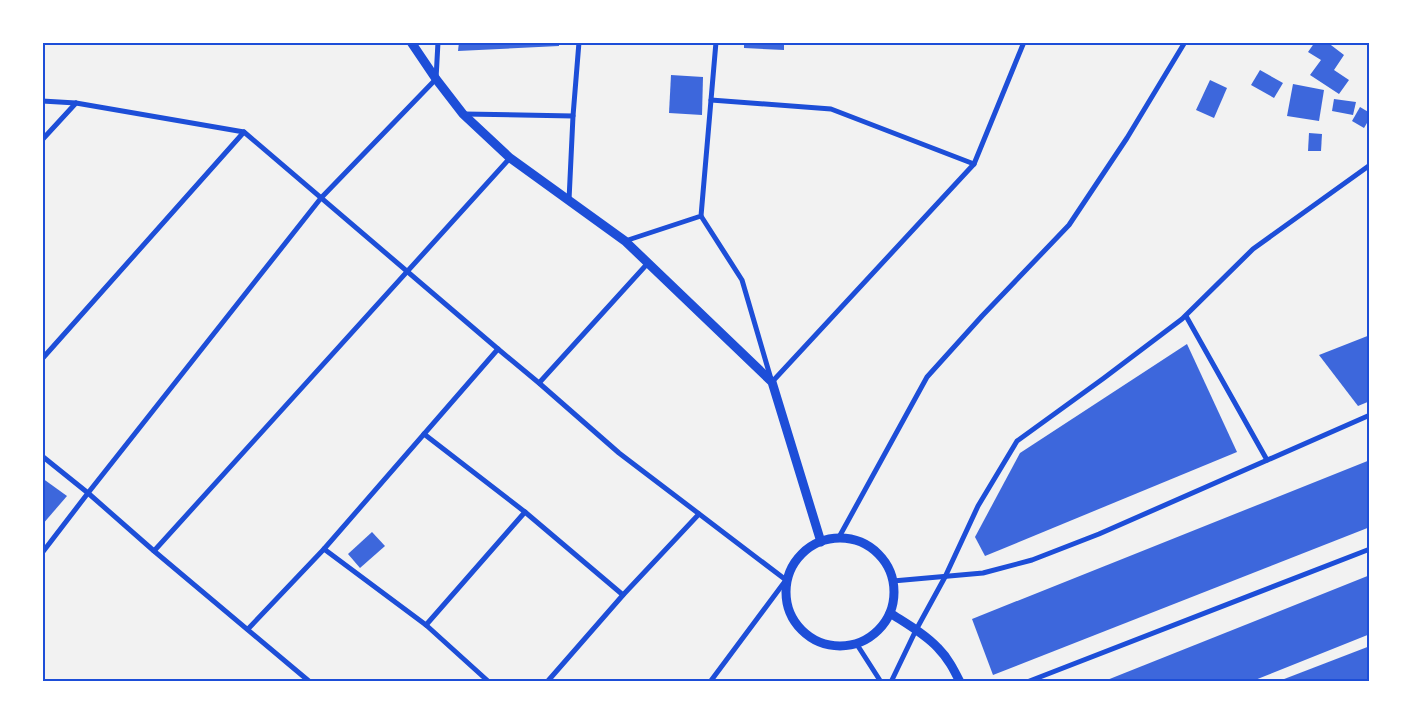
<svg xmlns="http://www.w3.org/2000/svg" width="1412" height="724" viewBox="0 0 1412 724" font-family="'Titillium Web',sans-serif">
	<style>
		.building { fill: #3d67dc }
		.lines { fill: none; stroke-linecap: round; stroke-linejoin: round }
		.minor { stroke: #1d4ed8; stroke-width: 5 }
		.tertiary { stroke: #1d4ed8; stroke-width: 9 }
		.neatline { fill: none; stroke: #1d4ed8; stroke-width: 2 }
	</style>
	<rect width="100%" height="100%" fill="#f2f2f2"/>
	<g class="building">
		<polygon points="459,42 559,42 559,46 458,51"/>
		<polygon points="744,42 784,42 784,50 744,48"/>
		<polygon points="1315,42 1327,42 1344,55 1334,70 1349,80 1339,94 1310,75 1321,60 1308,52"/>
		<polygon points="1260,70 1283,83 1274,98 1251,85"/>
		<polygon points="671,75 703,77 702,115 669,113"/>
		<polygon points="1210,80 1227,88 1214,118 1196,110"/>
		<polygon points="1293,84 1324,90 1319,121 1287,116"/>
		<polygon points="1334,99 1356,102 1353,115 1332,111"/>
		<polygon points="1360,107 1370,113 1370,118 1364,128 1352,121"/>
		<polygon points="1309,133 1322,134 1321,151 1308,151"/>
		<polygon points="1370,335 1370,401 1358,406 1319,355"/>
		<polygon points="1187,344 1237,452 985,556 975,537 1020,453"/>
		<polygon points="1370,460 1370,527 993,675 972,619"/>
		<polygon points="42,478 67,496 42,525"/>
		<polygon points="372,532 385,546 360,568 348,554"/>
		<polygon points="1370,575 1370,634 1250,682 1102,682"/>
		<polygon points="1370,646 1370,682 1279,682 1279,681"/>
	</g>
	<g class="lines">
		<g class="minor">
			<polyline points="711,100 831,109 974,164"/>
			<polyline points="42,101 76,103 244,132 498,349 539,383 619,453 786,580 710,682"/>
			<polyline points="464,114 573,116 579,42"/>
			<polyline points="42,140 76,103"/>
			<polyline points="569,200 573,116"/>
			<polyline points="701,216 742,280 771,379"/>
			<polyline points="625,241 701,216 716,42"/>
			<polyline points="1186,316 1267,460"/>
			<polyline points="42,359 244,132"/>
			<polyline points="772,382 974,164 1024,42"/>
			<polyline points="539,383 648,263"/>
			<polyline points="424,434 525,512 623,595"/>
			<polyline points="42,456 88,493 154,551 310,682"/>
			<polyline points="838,539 927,377 982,316 1069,225 1127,138 1185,42"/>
			<polyline points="324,549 426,625 489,682"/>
			<polyline points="154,551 510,158"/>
			<polyline points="42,553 88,493 321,198 436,79 438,42"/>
			<polyline points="893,581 983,573 1032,560 1099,534 1370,415"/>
			<polyline points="426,625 525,512"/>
			<polyline points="248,629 324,549 498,349"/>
			<polyline points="856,643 881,682"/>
			<polyline points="547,682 623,595 699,514"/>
			<polyline points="891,682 916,630 945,577 978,506 1017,441 1104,378 1182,319 1253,249 1370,165"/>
			<polyline points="1027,682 1370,549"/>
		</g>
		<g class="tertiary">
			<polyline points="411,42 436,79 463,114 510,158 625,241 772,382 821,542"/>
			<circle cx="840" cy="592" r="54"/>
			<path d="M 890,613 C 907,624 925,634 938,648 C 948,658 954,670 960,682"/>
		</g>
	</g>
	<rect width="1412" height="724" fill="none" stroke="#ffffff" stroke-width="88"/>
	<rect x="44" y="44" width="1324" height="636" class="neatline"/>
</svg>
